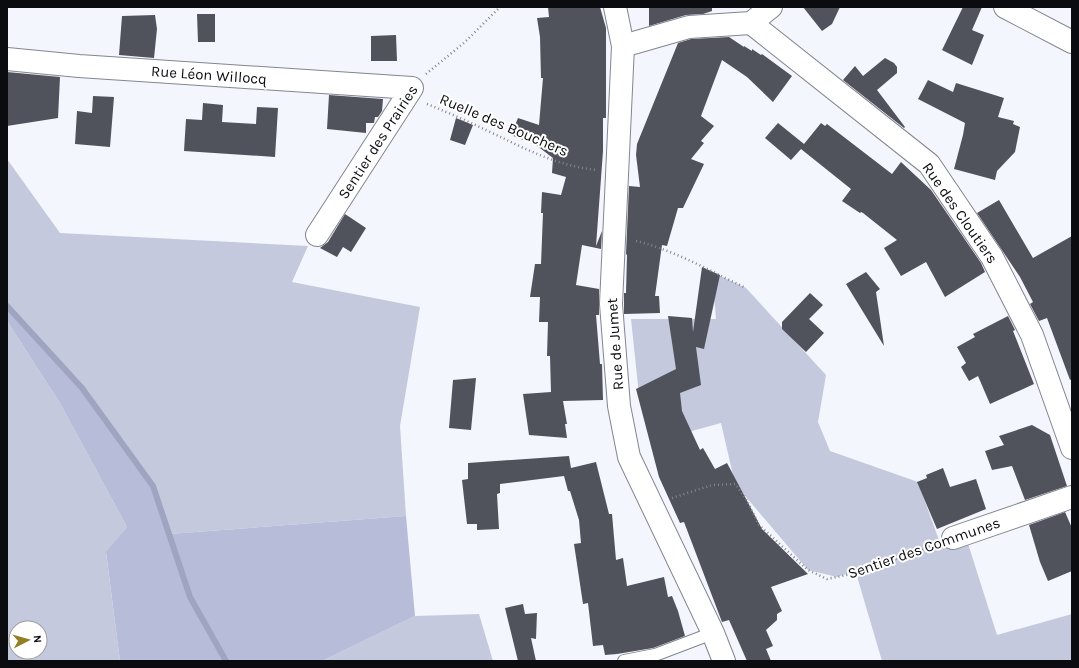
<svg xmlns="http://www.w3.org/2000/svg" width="1079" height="668" viewBox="0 0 1079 668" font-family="Karla,sans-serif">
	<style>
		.green { fill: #c5c9dd; fill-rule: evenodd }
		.forest { fill: #b7bdd9 }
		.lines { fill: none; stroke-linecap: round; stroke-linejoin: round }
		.stream { stroke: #9fa5c0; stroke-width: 6 }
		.building { fill: #50525c }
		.lane-casing { stroke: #838590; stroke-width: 14 }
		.street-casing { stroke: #838590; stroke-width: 24 }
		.secondary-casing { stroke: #838590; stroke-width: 24 }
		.path { stroke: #85868c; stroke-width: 2.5; stroke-dasharray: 1 3; stroke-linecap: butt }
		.lane { stroke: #fff; stroke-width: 12 }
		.street { stroke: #fff; stroke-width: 22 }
		.secondary { stroke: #fff; stroke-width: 22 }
		.labels { text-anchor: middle; stroke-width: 4; stroke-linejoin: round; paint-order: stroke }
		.street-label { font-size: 15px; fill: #0b0c10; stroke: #fff }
	</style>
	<rect width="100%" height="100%" fill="#f4f6fd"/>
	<g class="green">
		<polygon points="7,159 60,233 308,246 292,282 420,307 400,426 406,516 169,534 153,486 82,388 7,306"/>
		<polygon points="712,272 746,288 826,375 818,422 830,451 918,482 940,543 965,534 997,635 1072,614 1072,661 882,661 856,573 924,548 837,577 808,570 735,484 721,423 692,431 657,462 639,395 631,319 716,319"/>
		<path d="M 7,321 L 60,403 L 127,527 L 106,553 L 120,661 L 7,661 ZM 16,628 L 40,628 L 40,652 L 16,652 Z"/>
		<polygon points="479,614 493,661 322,661 415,616"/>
	</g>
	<polygon class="forest" points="7,306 82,388 153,486 169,534 406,516 415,616 322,661 120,661 106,552 127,527 60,403 7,321"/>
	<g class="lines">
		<polyline class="stream" points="7,306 82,388 153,486 190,597 226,661"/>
	</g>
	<g class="building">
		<polygon points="548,7 600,7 606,28 606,118 603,118 603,151 596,246 602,231 601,249 582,245 576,285 599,289 599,315 596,315 600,364 602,364 603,400 563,401 567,424 565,424 567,438 529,435 523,394 551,392 550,356 547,356 548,322 539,322 540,297 530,297 535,264 541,264 543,213 541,213 542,192 561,195 566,177 552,173 553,158 536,145 511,135 518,118 539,125 543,78 541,78 540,37 537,18 549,17"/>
		<polygon points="649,7 712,7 712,11 703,14 686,15 649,26"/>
		<polygon points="803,7 840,7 832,24 822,31"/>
		<polygon points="963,7 982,7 972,30 984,35 972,65 942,50"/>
		<polygon points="197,14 215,14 215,42 198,42"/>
		<polygon points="155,15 157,29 154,58 119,55 122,16"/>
		<polygon points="396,35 397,61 371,61 371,36"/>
		<polygon points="729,37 744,47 744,46 752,51 752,49 761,55 762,54 792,76 773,102 747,77 722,60 701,116 714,126 701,141 704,143 691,159 704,164 683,208 678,208 667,246 662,245 655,296 659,296 660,313 624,314 624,293 626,293 627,255 626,254 629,186 640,187 636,155 637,144 678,43 691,39"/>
		<polygon points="885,58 894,63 897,67 897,73 877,90 905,127 904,128 843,80 855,66 863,76"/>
		<polygon points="7,72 60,77 58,118 7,126"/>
		<polygon points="928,80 953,92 956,83 1004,98 998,117 1014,121 1013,124 1020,127 1015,152 997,171 995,180 954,169 963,135 965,123 918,99"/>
		<polygon points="329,95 383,99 382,111 378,117 375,117 374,123 366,123 366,133 327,129"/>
		<polygon points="93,96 114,97 110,147 75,144 77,111 92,113"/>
		<polygon points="203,103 223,105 222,122 256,124 257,107 278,108 275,157 184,151 186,119 202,120"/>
		<polygon points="456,118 473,125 465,145 450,140"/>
		<polygon points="778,123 804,144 821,123 825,126 827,124 892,174 901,162 931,190 981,263 985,272 945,297 926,262 901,276 884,248 897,240 863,213 861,212 860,213 842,201 851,189 801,149 791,160 765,138"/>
		<polygon points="999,200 1033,258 1072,236 1072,379 1070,380 1047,318 1039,321 1030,304 1033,302 1020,277 977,213"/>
		<polygon points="345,214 366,228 351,252 343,247 337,257 320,248 328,242"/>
		<polygon points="702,267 720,275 704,349 696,347 701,385 680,393 682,411 700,450 703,448 715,469 727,463 762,529 808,574 771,587 782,611 777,614 777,620 766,630 773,646 766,649 771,661 747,661 729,620 722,622 684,522 680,523 659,477 636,389 676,369 668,316 692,318 693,332"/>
		<polygon points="866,272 880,289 876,292 884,346 846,284"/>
		<polygon points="810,293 823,305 809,319 824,333 806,352 782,329 782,322"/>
		<polygon points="1008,316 1015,330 1013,331 1034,384 990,404 978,376 969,381 961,367 966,363 957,347 975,337 973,334"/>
		<polygon points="476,378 471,430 449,428 453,380"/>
		<polygon points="1032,425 1050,435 1067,486 1025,500 1012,466 992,470 985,451 1004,445 999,436"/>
		<polygon points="569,456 571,468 596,462 609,514 612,514 616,560 623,558 627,586 664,577 668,597 672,596 678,611 685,636 653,648 617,654 605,655 603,645 593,646 588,603 583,604 574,544 581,543 579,520 570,491 568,491 564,476 500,484 500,493 497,494 499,529 477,530 477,524 467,524 462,480 468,479 468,463"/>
		<polygon points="943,468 950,487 976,479 986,509 937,529 917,482 927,478 926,475"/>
		<polygon points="1065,512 1072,528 1072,571 1048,581 1040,562 1029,525"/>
		<polygon points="523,604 525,614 537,613 536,639 531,638 536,661 518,661 505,608"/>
	</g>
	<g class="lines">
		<defs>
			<polyline id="lane" points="624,661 655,655 713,633"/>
			<g id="street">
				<polyline points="1005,7 1072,42"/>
				<polyline points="751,23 929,164 992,257 1032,335 1072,448"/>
				<polyline points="623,46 689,27 751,23 771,7"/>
				<polyline points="7,59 79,66 412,88 317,235"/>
				<polyline points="953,538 1072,497"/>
			</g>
			<polyline id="secondary" points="615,7 623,46 611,304 619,406 629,457 713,633 724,661"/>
		</defs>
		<use href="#lane" class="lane-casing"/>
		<use href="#street" class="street-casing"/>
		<use href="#secondary" class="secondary-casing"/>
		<g class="path">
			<polyline points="426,74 465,42 500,7"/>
			<path d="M 427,104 C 447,112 467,121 486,130 C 524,148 554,165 596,170"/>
			<path d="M 636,241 C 674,250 710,271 746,288"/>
			<polyline points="672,498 712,485 735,484 745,497 759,525 808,570 827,579 856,573 934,545"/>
		</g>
		<use href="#lane" class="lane"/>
		<use href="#street" class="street"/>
		<use href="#secondary" class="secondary"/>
	</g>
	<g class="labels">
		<g class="street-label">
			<text transform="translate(209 75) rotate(4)" y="5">Rue Léon Willocq</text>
			<text transform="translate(504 125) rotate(23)" y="5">Ruelle des Bouchers</text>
			<text transform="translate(378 142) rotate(-57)" y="5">Sentier des Prairies</text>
			<text transform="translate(960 213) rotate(55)" y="5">Rue des Cloutiers</text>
			<text transform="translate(615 344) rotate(-94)" y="5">Rue de Jumet</text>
			<text transform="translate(924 548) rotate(-19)" y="5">Sentier des Communes</text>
		</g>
	</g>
	<rect width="1079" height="668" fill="none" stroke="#0b0c10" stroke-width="16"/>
	<g transform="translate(28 640) rotate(84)"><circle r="19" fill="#ffffff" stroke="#9d9e9f"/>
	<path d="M0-3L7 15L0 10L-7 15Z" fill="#927e25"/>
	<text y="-6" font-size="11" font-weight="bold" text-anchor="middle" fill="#0b0c10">N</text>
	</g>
</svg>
